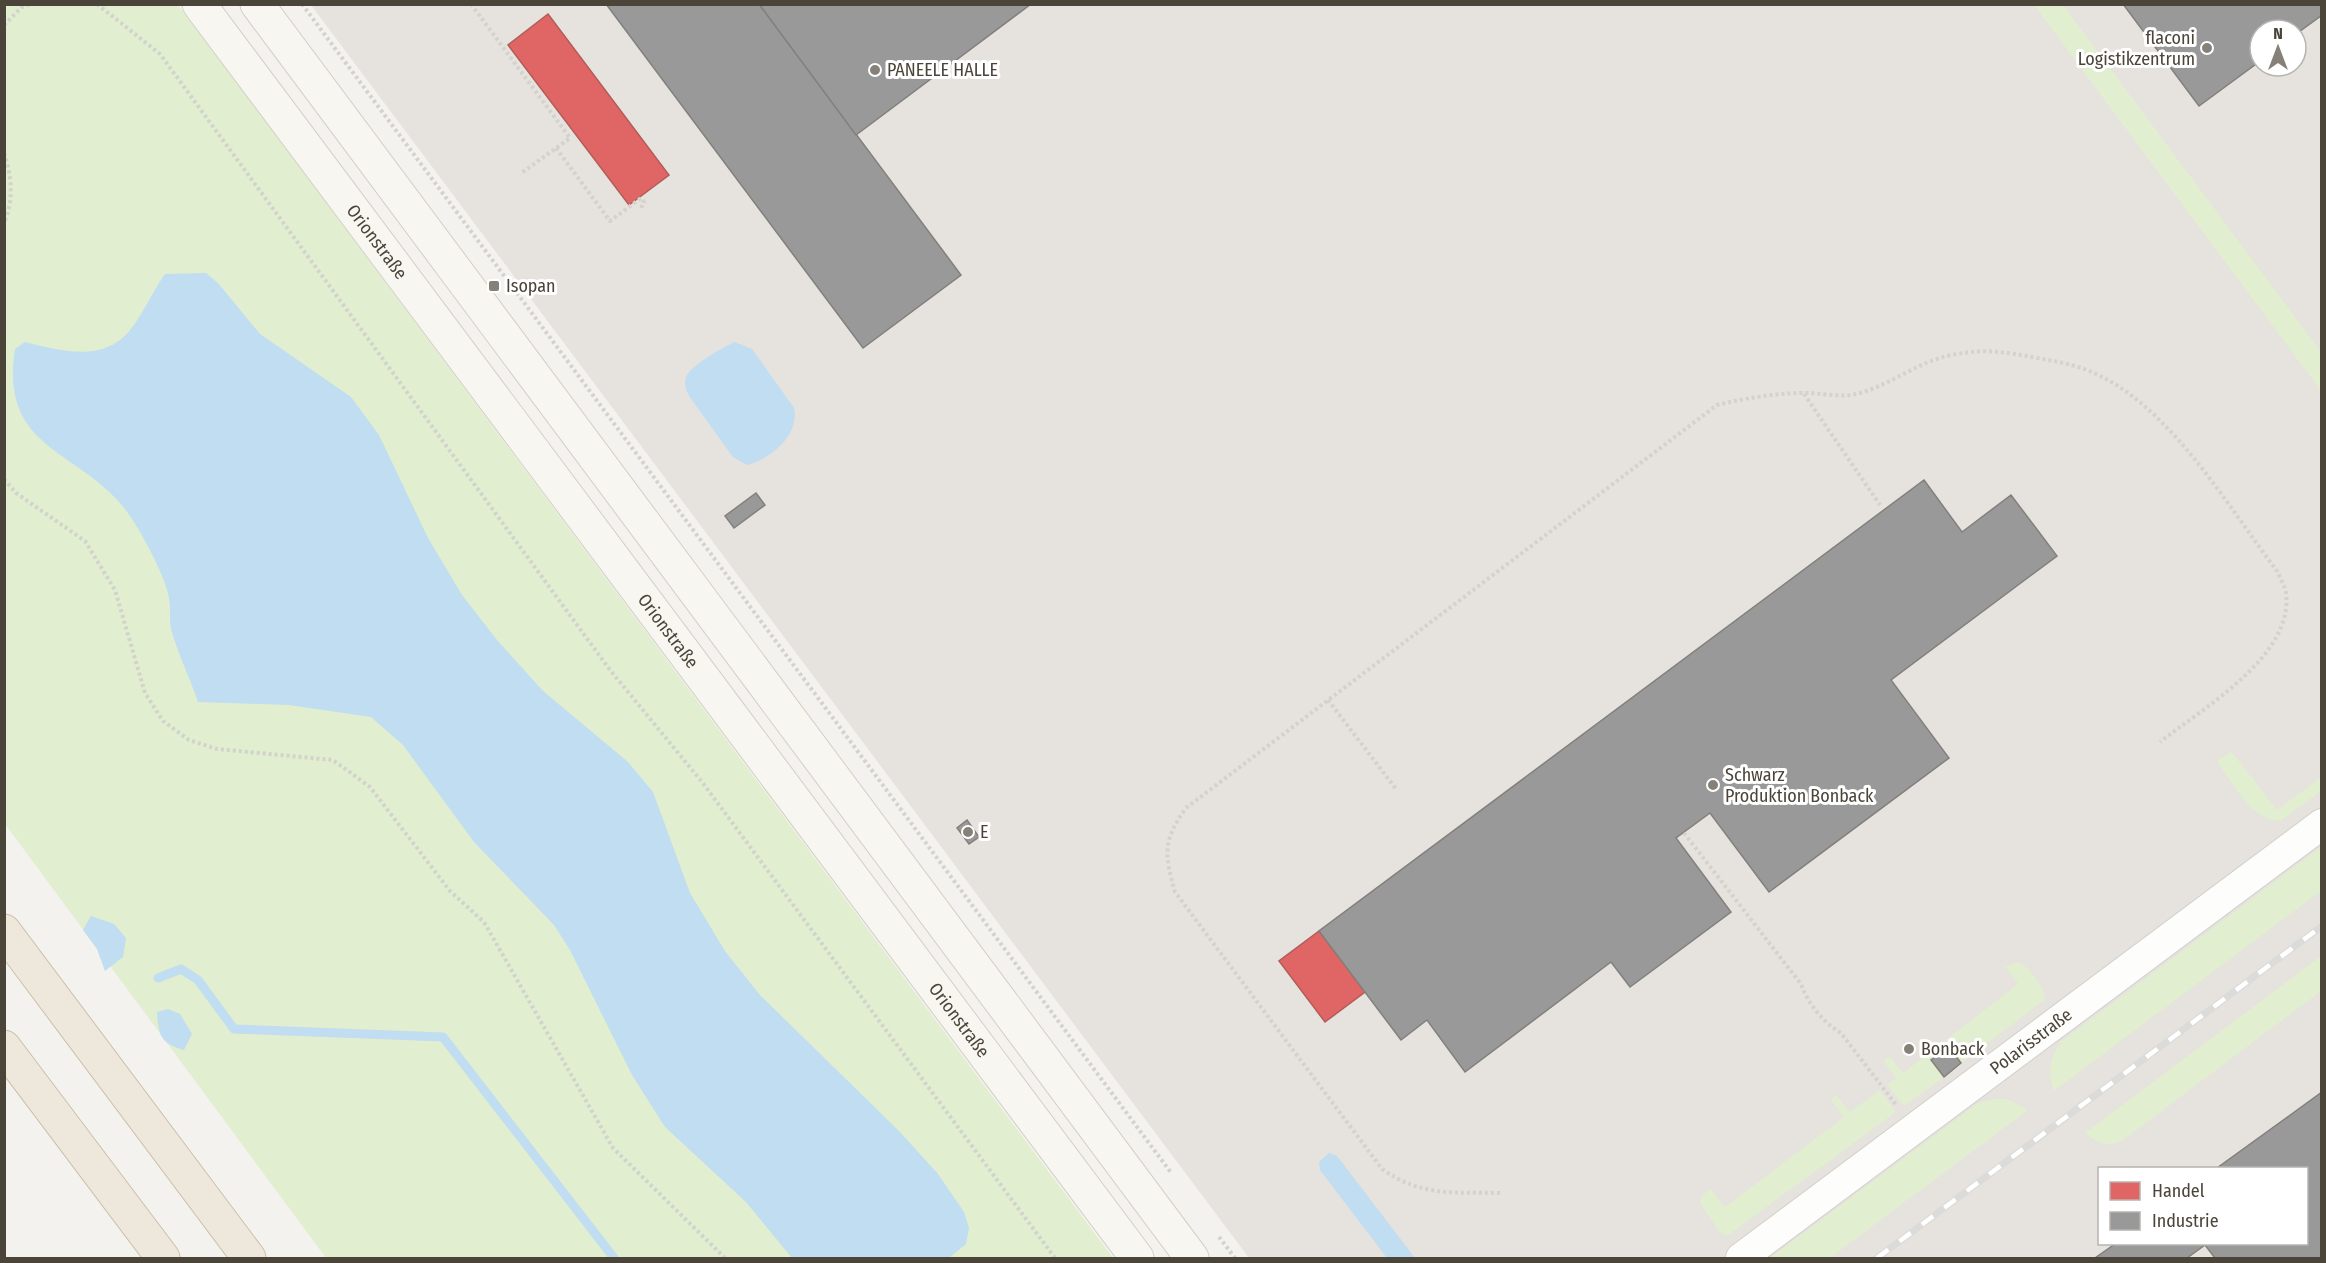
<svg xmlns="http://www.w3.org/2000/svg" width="2326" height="1263" viewBox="0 0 2326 1263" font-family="'Fira Sans Condensed',sans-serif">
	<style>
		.industrial { fill: #e6e2de; fill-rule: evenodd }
		.green { fill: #e1eecf }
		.parking { fill: #e6e3df }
		.water { fill: #c0ddf1 }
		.shops { fill: #e06666; stroke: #b35c58; stroke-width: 1.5 }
		.industry { fill: #999; stroke: #82807c; stroke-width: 1.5 }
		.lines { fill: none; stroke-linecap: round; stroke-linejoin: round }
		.stream { stroke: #c0ddf1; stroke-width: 9 }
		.street-casing { stroke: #d2d0cb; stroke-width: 32 }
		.secondary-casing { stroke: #d3cfc5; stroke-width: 35 }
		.highway-casing { stroke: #ccbfa9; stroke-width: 35 }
		.path { stroke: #d3d2cc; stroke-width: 4; stroke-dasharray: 3 3; stroke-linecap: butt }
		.street { stroke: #fdfdfc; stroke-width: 30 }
		.secondary { stroke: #f7f6f1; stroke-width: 33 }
		.highway { stroke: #ede8db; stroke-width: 33 }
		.rail-casing { stroke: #dbdbda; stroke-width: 7 }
		.rail { stroke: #fff; stroke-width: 4.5; stroke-dasharray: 14; stroke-linecap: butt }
		.poi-dot { fill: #868178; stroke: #fff; stroke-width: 2 }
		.labels { text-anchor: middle; stroke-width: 6; stroke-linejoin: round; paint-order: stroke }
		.poi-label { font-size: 18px; fill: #4b4439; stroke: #fff; text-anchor: start }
		.street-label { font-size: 18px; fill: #4b4439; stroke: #fff }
	</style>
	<rect width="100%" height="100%" fill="#f4f2ee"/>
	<path class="industrial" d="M 311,5 L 2321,5 L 2321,1258 L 1249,1258 ZM 2260,30 L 2296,30 L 2296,66 L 2260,66 ZM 2100,1168 L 2306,1168 L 2306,1244 L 2100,1244 Z"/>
	<g class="green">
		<polygon points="4,5 178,5 1113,1258 326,1258 5,824"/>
		<polygon points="2034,5 2063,5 2321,352 2321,391"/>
		<path d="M 2231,751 L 2277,810 L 2321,777 L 2321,791 L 2281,821 C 2251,821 2233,783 2217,762 Z"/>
		<path d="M 2321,847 L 2321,891 L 2054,1091 C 2047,1071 2050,1058 2062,1041 Z"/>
		<path d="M 2321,956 L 2321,991 L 2122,1141 C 2107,1147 2097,1143 2085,1133 Z"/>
		<path d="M 2018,962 C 2030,967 2043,986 2046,999 L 1961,1063 L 1949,1047 L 1932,1060 L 1944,1077 L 1904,1106 L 1887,1085 L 1896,1078 L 1883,1061 L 1890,1056 L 1903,1073 L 2018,984 L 2005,967 Z"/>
		<polygon points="1880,1090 1896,1112 1727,1236 1719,1231 1700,1203 1700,1198 1710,1189 1725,1207 1843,1117 1830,1100 1836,1095 1850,1112"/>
		<polygon points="1994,1099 2008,1099 2028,1110 1830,1258 1770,1258 1978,1103"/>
	</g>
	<g class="parking">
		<polygon points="450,17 463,34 446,47 451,54 469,42 496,78 478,91 484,98 501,85 529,122 511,135 517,142 534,129 544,143 527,156 550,187 567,175 599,217 581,230 588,240 626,212 644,235 688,202 729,257 711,271 693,248 648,281 641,272 624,286 647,317 683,290 696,308 624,361 611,344 620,337 601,311 582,324 381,54 399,40 406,50"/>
		<polygon points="2001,901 2016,921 1987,943 2018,984 1903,1073 1881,1044 1822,1088 1844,1117 1725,1207 1692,1165 1657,1191 1641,1170 1815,1040 1831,1060 1863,1036 1847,1017"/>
	</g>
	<g class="water">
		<path d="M 206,273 L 218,283 L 260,334 L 351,397 L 379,435 L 428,538 L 462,595 L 497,640 L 543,691 L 628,762 L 653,792 L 690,893 L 725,951 L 759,994 L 900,1132 L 938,1174 L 964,1212 L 969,1228 L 966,1244 L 949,1258 L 792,1258 L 746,1202 L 665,1127 L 632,1075 L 570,950 L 554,925 L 474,842 L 403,745 L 371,717 L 289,705 L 198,702 C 190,678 178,654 171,629 C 169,619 171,608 169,598 C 166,576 136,521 121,504 C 72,448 0,447 15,349 L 25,342 C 60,351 104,363 130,330 C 144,313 152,292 165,274 Z"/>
		<path d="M 735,342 L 752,349 L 794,408 C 800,434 771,459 747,465 L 733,457 L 689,396 C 686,390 684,384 686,377 C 691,365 723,347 735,342 Z"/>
		<polygon points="91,916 114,924 126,938 123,957 105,971 97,949 83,930"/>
		<path d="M 168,1009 L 180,1014 L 192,1034 L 184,1050 C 160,1043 159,1036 157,1012 Z"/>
		<polygon points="1329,1153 1337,1156 1415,1258 1387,1258 1320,1170 1319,1162"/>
	</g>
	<g class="shops">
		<polygon points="548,14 669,175 629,205 508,45"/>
		<polygon points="1319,931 1365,992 1325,1022 1279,961"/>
	</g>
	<g class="industry">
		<polygon points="606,4 759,4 961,275 863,348"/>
		<polygon points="759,4 1031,4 856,135"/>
		<polygon points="2123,4 2322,4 2322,15 2296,34 2296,30 2260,30 2260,61 2199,106"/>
		<polygon points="1924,480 1962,532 2011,495 2057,556 1891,680 1949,758 1769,892 1710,813 1676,838 1731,912 1630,987 1611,962 1465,1072 1427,1020 1401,1040 1319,931"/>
		<polygon points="756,493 765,505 734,528 725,516"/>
		<polygon points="967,820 979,837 969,844 957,828"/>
		<polygon points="1949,1047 1961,1063 1944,1077 1931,1060"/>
		<polygon points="2322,1092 2322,1258 2215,1258 2205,1245 2187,1258 2095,1258 2115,1244 2306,1244 2306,1168 2217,1168"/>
	</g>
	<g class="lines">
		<polyline class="stream" points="158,978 181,969 198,980 234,1029 443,1037 614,1258"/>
		<defs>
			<g id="street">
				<path id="s1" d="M 1741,1258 L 2322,824"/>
			</g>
			<g id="secondary">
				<path id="s2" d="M 199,4 L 1137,1258"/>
				<path d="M 257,4 C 568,424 879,842 1192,1258"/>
			</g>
			<g id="highway">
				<polyline points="4,931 249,1258"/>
				<polyline points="4,1047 163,1258"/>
			</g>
		</defs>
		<use href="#street" class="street-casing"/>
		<use href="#secondary" class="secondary-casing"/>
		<use href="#highway" class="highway-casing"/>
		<g class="path">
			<polyline points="97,4 160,54 610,670 702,782 1055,1258"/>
			<polyline points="302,4 1172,1174"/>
			<polyline points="471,4 570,138 520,174"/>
			<polyline points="4,25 22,7 31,4"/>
			<polyline points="556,148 610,221 641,198 644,202 641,208"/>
			<path d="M 4,153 C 12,175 14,202 4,223"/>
			<polyline points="1804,394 1880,505"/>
			<polyline points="4,479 16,493 85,541 115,590 145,693 163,721 189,740 217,749 333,760 370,787 450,891 484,922 613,1148 725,1258"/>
			<polyline points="1328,700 1396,789"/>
			<path d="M 1684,833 L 1801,984 C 1808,1004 1823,1022 1841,1033 L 1897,1106"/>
			<path d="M 1500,1193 C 1453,1192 1422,1197 1382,1169 L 1175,892 C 1164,854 1163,840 1186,808 L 1717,405 C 1746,398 1776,393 1806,393 C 1822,393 1841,398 1856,394 C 1890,386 1918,361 1952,355 C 1985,348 2005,352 2037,358 C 2062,362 2085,367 2106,379 C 2176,417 2230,509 2277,571 C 2280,578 2285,586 2286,593 C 2294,656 2203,708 2160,742"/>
			<polyline points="1219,1237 1235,1258"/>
		</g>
		<use href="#street" class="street"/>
		<use href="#secondary" class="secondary"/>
		<use href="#highway" class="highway"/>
		<defs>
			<polyline id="rail" points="1877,1258 2322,926"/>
		</defs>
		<use href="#rail" class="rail-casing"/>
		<use href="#rail" class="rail"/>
	</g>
	<g class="poi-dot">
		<circle cx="2207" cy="48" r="6"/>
		<circle cx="875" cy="70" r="6"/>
		<rect x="488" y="280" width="12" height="12" rx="3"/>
		<circle cx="1713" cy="785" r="6"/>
		<circle cx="968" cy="832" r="6"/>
		<circle cx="1909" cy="1049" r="6"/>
	</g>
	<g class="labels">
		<g class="poi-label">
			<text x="2195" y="44" text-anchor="end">flaconi<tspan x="2195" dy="21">Logistikzentrum</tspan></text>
			<text x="887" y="76">PANEELE HALLE</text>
			<text x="506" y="292">Isopan</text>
			<text x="1725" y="781">Schwarz<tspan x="1725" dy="21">Produktion Bonback</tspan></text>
			<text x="980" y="838">E</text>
			<text x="1921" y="1055">Bonback</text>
		</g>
		<g class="street-label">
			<text dy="6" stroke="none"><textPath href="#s2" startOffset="297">Orionstraße</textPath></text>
			<text dy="6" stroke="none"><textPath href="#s2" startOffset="783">Orionstraße</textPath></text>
			<text dy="6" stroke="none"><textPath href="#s2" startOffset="1269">Orionstraße</textPath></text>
			<text dy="6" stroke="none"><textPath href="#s1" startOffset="362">Polarisstraße</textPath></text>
		</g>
	</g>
	<rect width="2326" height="1263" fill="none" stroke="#4b4439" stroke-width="12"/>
	<rect x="2098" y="1167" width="210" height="78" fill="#ffffff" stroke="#b7b4b0" stroke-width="1.5"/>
	<rect x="2110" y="1182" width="30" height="18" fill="#e06666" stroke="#b7b4b0" stroke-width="1.5"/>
	<text x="2152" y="1197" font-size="18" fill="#4b4439">Handel</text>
	<rect x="2110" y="1212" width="30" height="18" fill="#999999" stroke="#b7b4b0" stroke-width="1.5"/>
	<text x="2152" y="1227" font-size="18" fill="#4b4439">Industrie</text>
	<g transform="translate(2278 48)"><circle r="28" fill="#ffffff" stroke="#b7b4b0" stroke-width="1.5"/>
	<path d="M0-4.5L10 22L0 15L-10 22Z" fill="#868178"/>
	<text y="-9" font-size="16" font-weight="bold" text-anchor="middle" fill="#4b4439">N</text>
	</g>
</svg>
